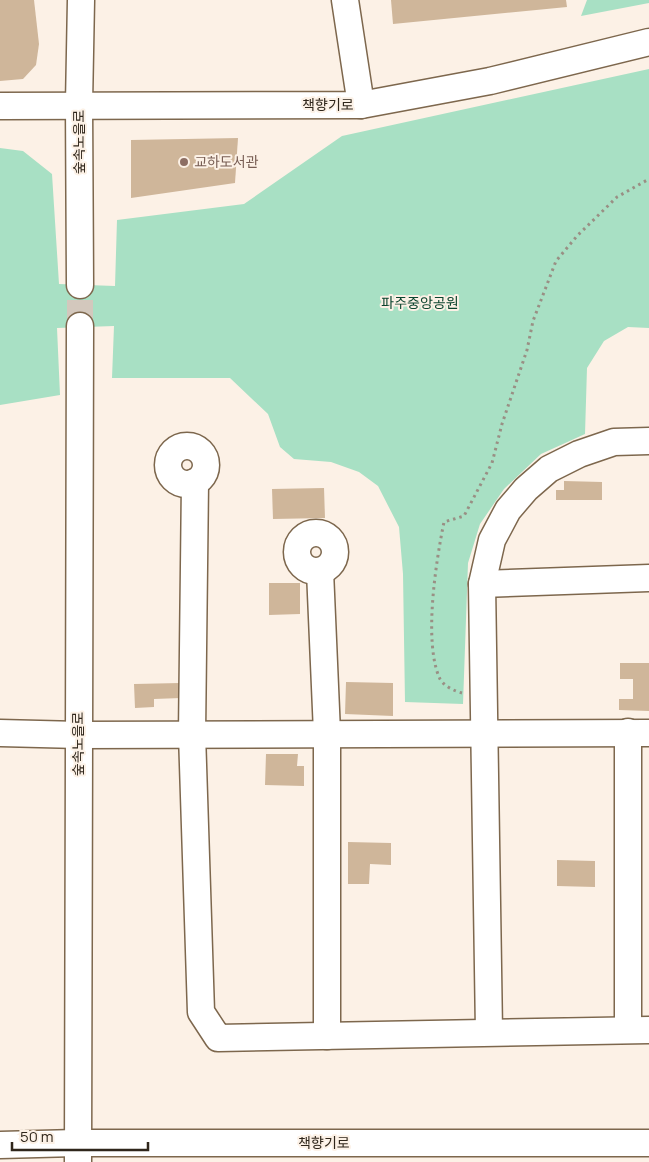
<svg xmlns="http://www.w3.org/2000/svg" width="649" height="1162" viewBox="0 0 649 1162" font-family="Manrope,'Noto Sans KR',sans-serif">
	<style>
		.green { fill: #a8e0c4 }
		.building { fill: #cfb69a }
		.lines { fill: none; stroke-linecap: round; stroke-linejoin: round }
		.minor-tunnel { stroke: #d3c8bd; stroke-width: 26; stroke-dasharray: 26 13; stroke-linecap: butt }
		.minor-casing { stroke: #7d674d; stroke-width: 29 }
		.path { stroke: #998f84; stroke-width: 3; stroke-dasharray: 2.5 4; stroke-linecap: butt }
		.minor { stroke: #fff; stroke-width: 26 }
		.education-dot { fill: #8d6e63; stroke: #fcf1e6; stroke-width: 2 }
		.labels { text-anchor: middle; stroke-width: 4; stroke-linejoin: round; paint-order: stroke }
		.street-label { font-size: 14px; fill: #2f261b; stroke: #fcf1e6 }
		.education-label { font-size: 14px; fill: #785e54; stroke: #fcf1e6; text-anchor: start }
		.park-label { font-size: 14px; fill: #0a442e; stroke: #fcf1e6 }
	</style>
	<rect width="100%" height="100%" fill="#fcf1e6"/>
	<g class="green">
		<polygon points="587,0 649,0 649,3 581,16"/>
		<polygon points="649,69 649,328 628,327 604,341 587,368 585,434 541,454 504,489 480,524 468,563 463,704 405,702 403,574 399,527 378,486 359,472 331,462 294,459 280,447 268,414 230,378 112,378 114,326 57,328 60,395 0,405 0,148 23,151 52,174 59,284 115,286 117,220 244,204 342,136"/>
	</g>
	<g class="building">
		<polygon points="0,0 34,0 39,44 36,65 23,79 0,81"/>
		<polygon points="391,0 566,0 567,7 393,24"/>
		<polygon points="238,138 235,183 131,198 131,140"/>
		<polygon points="564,481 602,482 602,500 556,500 556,490 564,490"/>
		<polygon points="324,488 325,518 273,519 272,489"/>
		<polygon points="269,583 300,583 300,614 269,615"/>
		<polygon points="620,663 649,663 649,711 619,710 619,699 633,699 633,679 620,679"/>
		<polygon points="346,682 393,683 393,716 345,714"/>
		<polygon points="180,683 181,698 154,699 154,707 135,708 134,684"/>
		<polygon points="266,754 298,754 297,766 304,766 304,786 265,785"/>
		<polygon points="348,842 391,843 391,865 370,864 369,884 348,884"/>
		<polygon points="557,860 595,861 595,887 557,886"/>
	</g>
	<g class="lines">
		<polyline class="minor-tunnel" points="80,326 80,285"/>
		<defs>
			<g id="minor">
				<polyline points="345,0 361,105"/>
				<polyline points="0,106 361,105 490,81 649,42"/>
				<polyline points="80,285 79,104 81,0"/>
				<circle cx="187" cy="465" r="19"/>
				<polyline points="195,482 192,734 201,1012 218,1038 649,1030"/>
				<circle cx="316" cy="552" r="19"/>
				<polyline points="320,571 327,733 327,1036"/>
				<polyline points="482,584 649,578"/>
				<polyline points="628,732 628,1029"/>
				<polyline points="0,733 79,735 649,733"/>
				<polyline points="489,1032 482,584 492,540 508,510 526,489 549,469 579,454 614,442 649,441"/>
				<polyline points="0,1145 76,1143 649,1143"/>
				<polyline points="78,1162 80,326"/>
			</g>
		</defs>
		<use href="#minor" class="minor-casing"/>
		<path class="path" d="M 462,693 C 454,691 444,686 440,679 C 423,643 436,561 444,522 L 464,516 L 492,463 L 502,424 L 527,350 L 533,321 L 556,261 L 577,236 L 617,197 L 649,179"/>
		<use href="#minor" class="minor"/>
	</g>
	<circle class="education-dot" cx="184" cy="162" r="5"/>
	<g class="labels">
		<g class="street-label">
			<text x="328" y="110">책향기로</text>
			<text transform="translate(79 142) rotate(-90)" y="5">숲속노을로</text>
			<text transform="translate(78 744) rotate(-90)" y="5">숲속노을로</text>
			<text x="324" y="1148">책향기로</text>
		</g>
		<g class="education-label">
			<text x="194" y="167">교하도서관</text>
		</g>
		<g class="park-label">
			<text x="420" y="308">파주중앙공원</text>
		</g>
	</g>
	<path d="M12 1142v8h136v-8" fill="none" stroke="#2f261b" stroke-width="2.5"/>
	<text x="20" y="1142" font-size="15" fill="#2f261b" stroke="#fcf1e6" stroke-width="4" paint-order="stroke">50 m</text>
</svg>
